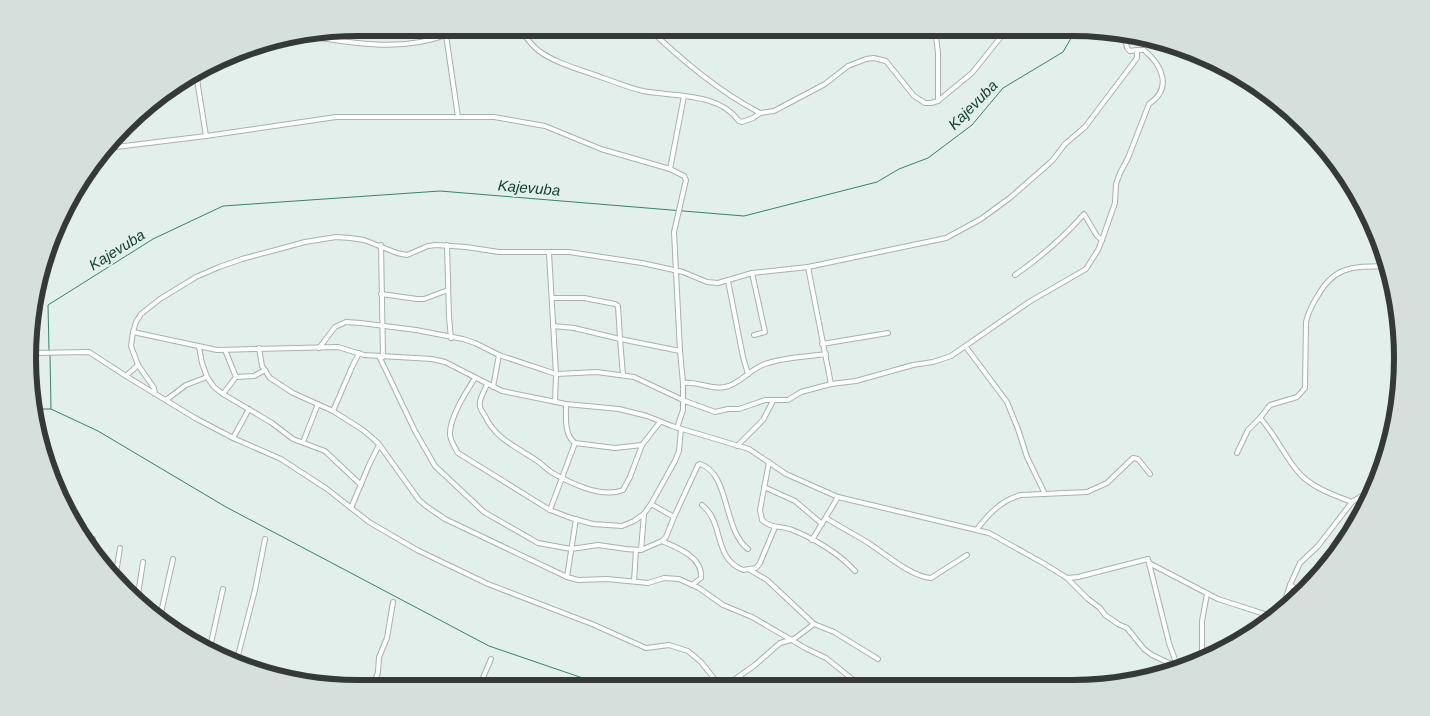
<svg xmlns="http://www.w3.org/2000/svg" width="1430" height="716" viewBox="0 0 1430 716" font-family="Arial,sans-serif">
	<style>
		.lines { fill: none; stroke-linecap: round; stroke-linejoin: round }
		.stream { stroke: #34856a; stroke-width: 1 }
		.minor-casing { stroke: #a7b2ad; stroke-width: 6 }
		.minor { stroke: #fff; stroke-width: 4 }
		.labels { text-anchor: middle; stroke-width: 4.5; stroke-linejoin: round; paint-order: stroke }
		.water-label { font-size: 15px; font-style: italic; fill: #0e3e2f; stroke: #e3efea }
		.rim { fill: none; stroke: #353938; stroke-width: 6 }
	</style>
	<rect width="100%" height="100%" fill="#e3efea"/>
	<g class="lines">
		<g class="stream">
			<polyline points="49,350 48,305 153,239 223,206 440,191 744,216 877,182 899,169 928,158 972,125 1003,88 1063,52 1077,28"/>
			<polyline points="50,354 51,409"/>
			<polyline points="33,409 51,409 98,431 226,507 489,646 609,687"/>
		</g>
		<defs>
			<g id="minor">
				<path d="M 519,28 C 525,36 531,45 539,51 C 557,64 582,70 603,78 C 616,82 629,88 643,91 C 675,97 718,92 739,121 L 742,122 L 753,118 L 760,113 L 774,111 L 825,84 L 848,66 L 866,59 L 874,58 L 886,61 L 914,96 L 925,103 L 931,103 L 938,101 L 972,73 L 1008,28"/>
				<path d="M 648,28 C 682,60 718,91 760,113"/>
				<polyline points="935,28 938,53 938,101"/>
				<path d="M 308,36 C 354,43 401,52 446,35 C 452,33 457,30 463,28"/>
				<polyline points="458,117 494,117 545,126 601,149 670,169"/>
				<polyline points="206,136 336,117 458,117 446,35"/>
				<polyline points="108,148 206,136 198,86 197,74"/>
				<polyline points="381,245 383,357"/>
				<polyline points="447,245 449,317 451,338"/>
				<polyline points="549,253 556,374 555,402"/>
				<polyline points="808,267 831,384"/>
				<polyline points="752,273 765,332 754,335"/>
				<path d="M 1015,275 C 1041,257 1063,238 1084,214 L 1097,236 L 1102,240"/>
				<polyline points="728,281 743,357 748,374"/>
				<polyline points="381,294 417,299 424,299 448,290"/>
				<polyline points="553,298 584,298 615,304 618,306 620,339 680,351"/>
				<polyline points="553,326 574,328 620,339 623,375"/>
				<polyline points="133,332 217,350 338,347 364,355 432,359 445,362 502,391 566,404 619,409 647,416 672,426 749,449 786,474 838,497 989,533 1043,563 1067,578 1088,599 1100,608 1105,615 1118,624 1127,628 1144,649 1152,655 1169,663 1191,665"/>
				<polyline points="822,344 888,333"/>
				<polyline points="199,347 202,363 207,377 214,387 223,394 272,423 293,439 325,451 361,485"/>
				<polyline points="966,347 1007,402 1018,429 1027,457 1045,494"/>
				<polyline points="259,348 262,366 270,378 293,393 333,411 363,430 378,443 419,500 426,506 445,519 567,577 578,580 607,579 648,583 664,578 679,579 699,588 723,605 752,617 807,649 826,658 861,686"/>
				<path d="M 319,348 L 335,327 L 346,322 L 361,323 L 416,330 L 463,339 L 475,343 L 499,355 L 556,374 L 597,372 L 634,377 L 685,401 L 715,412 L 728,409 L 739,409 L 765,400 L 788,400 L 801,392 L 831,384 L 856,381 L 913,365 L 933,362 L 951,356 L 1029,302 L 1086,269 L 1098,250 L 1102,240 L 1115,203 L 1116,184 L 1120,173 L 1128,158 L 1149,104 C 1173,88 1162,65 1144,50 L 1137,50"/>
				<polyline points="225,350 236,377 254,376 265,370"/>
				<polyline points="32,353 89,352 126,376"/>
				<polyline points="379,356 415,431 435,466 484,512 538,543 571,549 598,545 626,549 641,550 662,541 666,537 674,517 651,504"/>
				<polyline points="138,365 154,388 155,394"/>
				<path d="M 475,378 C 466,392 449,418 450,435 C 451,442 455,448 458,453 L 550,510 L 571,518 L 593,524 L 622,526 L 634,521 L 644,514 L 651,504 L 675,461 L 679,451 L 681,429"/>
				<path d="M 683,383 C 698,381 711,390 725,387 C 740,384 750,369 765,364 C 784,357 806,357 826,354"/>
				<path d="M 487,384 C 485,391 478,399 480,406 C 480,409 483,413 485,416 C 495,438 516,447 536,460 C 541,463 545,468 551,472 C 568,482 602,499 623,490 L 630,477 L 642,445 L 660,422"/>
				<polyline points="493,387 499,355"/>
				<polyline points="223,394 236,377"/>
				<polyline points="166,400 186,385 207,377"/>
				<path d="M 566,404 C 566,417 564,435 575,443 L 615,448 L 642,445"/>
				<polyline points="333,411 352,367 359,353"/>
				<path d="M 1260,418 L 1270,405 L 1297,397 L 1305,388 L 1306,322 C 1308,313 1312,305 1317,297 C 1335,264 1355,267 1388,266"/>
				<polyline points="677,428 683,410 683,383 680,351 674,232 686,180 684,176 670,169 684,96"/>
				<polyline points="233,438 249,409"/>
				<polyline points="303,442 318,404"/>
				<polyline points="737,446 763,420 773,401"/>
				<path d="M 1237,453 L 1248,430 L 1260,418 C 1277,436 1286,461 1303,477 C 1316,489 1336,496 1352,502"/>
				<path d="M 769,462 L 760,510 L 762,520 C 770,528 780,526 790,529 C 813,538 839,553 855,571"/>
				<polyline points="764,487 795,501 822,524"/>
				<path d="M 702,505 C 725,523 712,557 743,570 L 756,568 L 760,563 L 775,527"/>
				<polyline points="351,508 369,465 379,445"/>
				<polyline points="550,510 575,443"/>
				<path d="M 674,517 L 698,465 L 700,464 C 730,473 723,531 748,549"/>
				<path d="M 826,518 C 840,527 856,535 870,544 C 885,554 912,577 931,578 L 967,555"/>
				<path d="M 977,529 C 989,514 1001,500 1021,495 L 1087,492 L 1107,483 L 1133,458 L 1138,459 L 1150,474"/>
				<polyline points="812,540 838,497"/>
				<path d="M 662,541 C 678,548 703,557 701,578 L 692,585"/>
				<polyline points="92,547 93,539"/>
				<polyline points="641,550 644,514"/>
				<polyline points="1149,563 1218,599 1274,617"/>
				<polyline points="750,570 767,580 814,624 834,632 878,659"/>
				<polyline points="567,577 576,519"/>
				<polyline points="1067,578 1078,577 1148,559 1169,643 1179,671"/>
				<polyline points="115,579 120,548"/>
				<polyline points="634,581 636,550"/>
				<polyline points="1290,585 1302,592"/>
				<polyline points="137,601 143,562"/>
				<polyline points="1282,610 1290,585 1300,563 1318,546 1352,502 1374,488"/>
				<polyline points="160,617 173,559"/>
				<polyline points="209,652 223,589"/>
				<polyline points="1202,659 1202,621 1207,594"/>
				<polyline points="236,663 255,590 265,539"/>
				<polyline points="240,665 327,686"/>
				<polyline points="479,687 491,659"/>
				<polyline points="721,687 701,662 688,651 669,645 646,648 592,624 488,584 417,550 369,522 327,489 281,459 233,438 195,418 126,376 138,365 131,346 133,332 136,322 141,314 160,299 196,277 219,267 242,259 305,242 336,237 350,238 364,240 397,253 407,255 428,246 436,245 466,247 499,252 569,252 642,263 683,272 707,282 718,283 752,273 808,267 946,238 981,219 1011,197 1052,161 1065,144 1085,127 1137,58 1137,50 1130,51 1127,48 1126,42 1129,34"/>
				<polyline points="724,687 755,665 780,643 794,639 814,624"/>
				<polyline points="373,688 378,672 379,657 387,638 393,602"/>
			</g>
		</defs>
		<use href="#minor" class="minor-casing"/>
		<use href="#minor" class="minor"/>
	</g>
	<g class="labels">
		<g class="water-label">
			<text transform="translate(973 105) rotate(-45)" y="5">Kajevuba</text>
			<text transform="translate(529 188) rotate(5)" y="5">Kajevuba</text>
			<text transform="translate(117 250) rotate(-32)" y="5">Kajevuba</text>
		</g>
	</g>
	<path d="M0 0H1430V716H0ZM358 36H1072A322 322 0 0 1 1394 358V358A322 322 0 0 1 1072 680H358A322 322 0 0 1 36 358V358A322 322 0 0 1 358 36Z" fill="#d5e0dc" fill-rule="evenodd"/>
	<path class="rim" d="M358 36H1072A322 322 0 0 1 1394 358V358A322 322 0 0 1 1072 680H358A322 322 0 0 1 36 358V358A322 322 0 0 1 358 36Z"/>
</svg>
